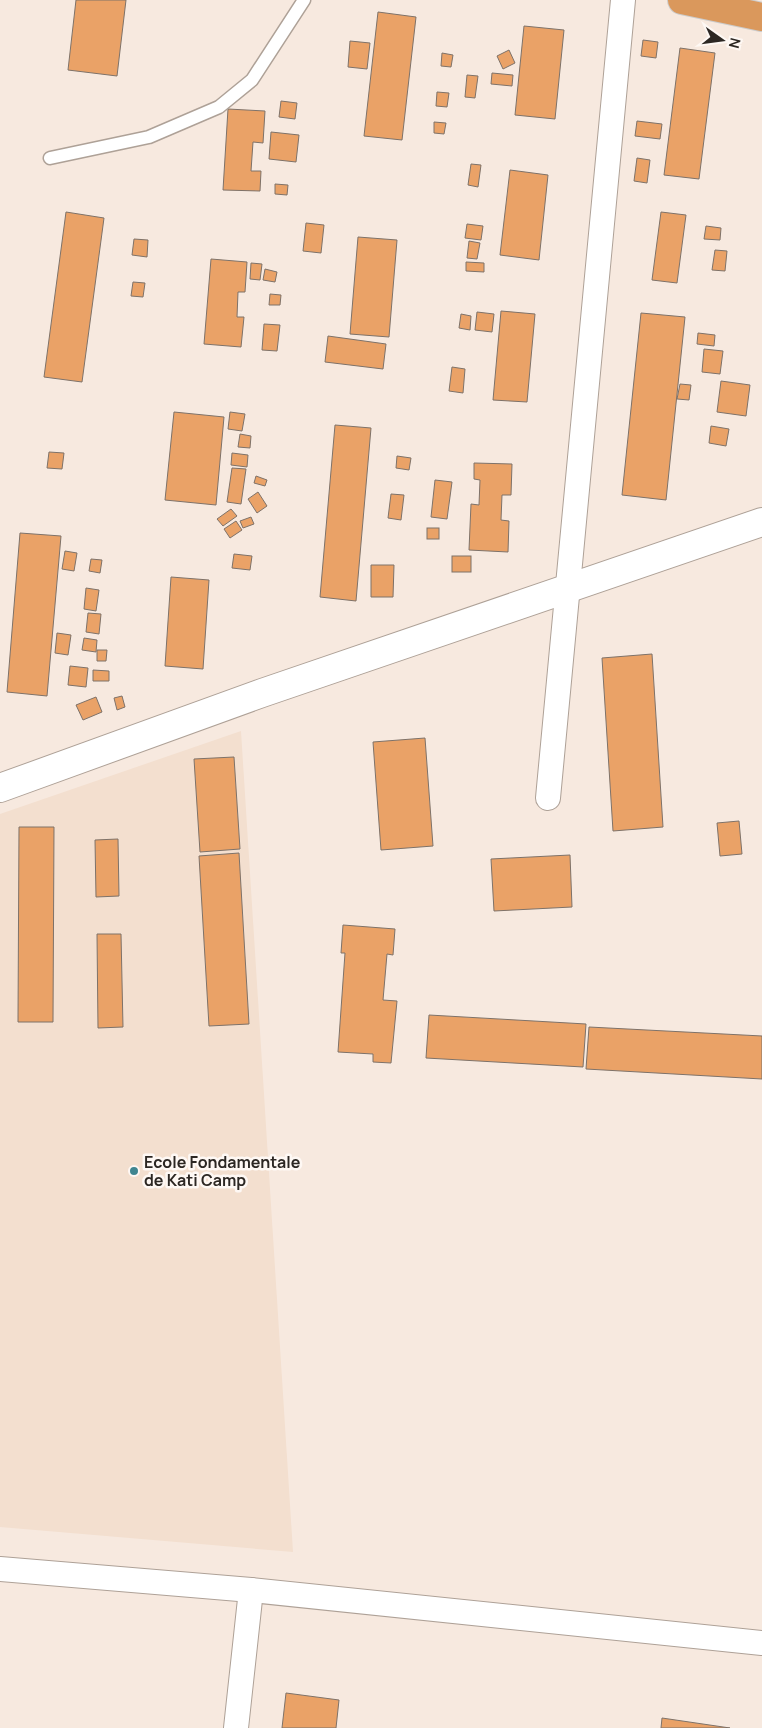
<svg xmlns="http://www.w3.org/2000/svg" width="762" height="1728" viewBox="0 0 762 1728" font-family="Manrope,sans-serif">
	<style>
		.built { fill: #f3dfcf }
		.building { fill: #eaa267; stroke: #7e7269 }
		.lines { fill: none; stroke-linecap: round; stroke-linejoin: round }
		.service-casing { stroke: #aea197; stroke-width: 15 }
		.minor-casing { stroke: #aea197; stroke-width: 26 }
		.tertiary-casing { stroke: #aea197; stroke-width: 30 }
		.trunk-casing { stroke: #cccbca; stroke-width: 30 }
		.service { stroke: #fff; stroke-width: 12 }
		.minor { stroke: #fff; stroke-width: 24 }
		.tertiary { stroke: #fff; stroke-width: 28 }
		.trunk { stroke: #da985c; stroke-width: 28 }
		.poi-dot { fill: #3f8590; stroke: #fef8f4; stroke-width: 2 }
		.labels { text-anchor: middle; stroke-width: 5; stroke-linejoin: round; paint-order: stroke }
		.poi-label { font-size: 16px; font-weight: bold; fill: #2c2723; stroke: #fef8f4; text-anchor: start }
	</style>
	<rect width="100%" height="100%" fill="#f7e9df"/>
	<polygon class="built" points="241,731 293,1552 0,1527 0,814"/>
	<g class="building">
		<polygon points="76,0 126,0 117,76 68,70"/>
		<polygon points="378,12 416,17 402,140 364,136"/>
		<polygon points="524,26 564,30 555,119 515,115"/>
		<polygon points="643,40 658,42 656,58 641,56"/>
		<polygon points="350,41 370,43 367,69 348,67"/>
		<polygon points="680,48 715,53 699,179 664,175"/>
		<polygon points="509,50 515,63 503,69 497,56"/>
		<polygon points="442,53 453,55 451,67 441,66"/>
		<polygon points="492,73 513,75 512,86 491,84"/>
		<polygon points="467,75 478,76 475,98 465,97"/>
		<polygon points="437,92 449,93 447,107 436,106"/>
		<polygon points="281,101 297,103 295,119 279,117"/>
		<polygon points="228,109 265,111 263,143 253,142 251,171 261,171 260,191 223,190"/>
		<polygon points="637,121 662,124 660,139 635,136"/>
		<polygon points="434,122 446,123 444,134 434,133"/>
		<polygon points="271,132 299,135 296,162 269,159"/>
		<polygon points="637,158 650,160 647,183 634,181"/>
		<polygon points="471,164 481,165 478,187 468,185"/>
		<polygon points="510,170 548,175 539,260 500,255"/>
		<polygon points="275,184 288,185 287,195 275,194"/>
		<polygon points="66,212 104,218 82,382 44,377"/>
		<polygon points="661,212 686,215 677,283 652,280"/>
		<polygon points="306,223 324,225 321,253 303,251"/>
		<polygon points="467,224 483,226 481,240 465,238"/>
		<polygon points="706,226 721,228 720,240 704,239"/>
		<polygon points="358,237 397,240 389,337 350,334"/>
		<polygon points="134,239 148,240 147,257 132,255"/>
		<polygon points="469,241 480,243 477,259 467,258"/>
		<polygon points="715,250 727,251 725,271 712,270"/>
		<polygon points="211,259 247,262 245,292 238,292 237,317 244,317 241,347 204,344"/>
		<polygon points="466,262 484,263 484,272 466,271"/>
		<polygon points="251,263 262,264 260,280 250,279"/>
		<polygon points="265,269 277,272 275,282 263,280"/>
		<polygon points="133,282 145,283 143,297 131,296"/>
		<polygon points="270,294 281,295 280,305 269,305"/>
		<polygon points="501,311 535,314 527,402 493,400"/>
		<polygon points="477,312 494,314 492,332 475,330"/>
		<polygon points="641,313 685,317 666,500 622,495"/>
		<polygon points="461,314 471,316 470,330 459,328"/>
		<polygon points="264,324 280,325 277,351 262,350"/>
		<polygon points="698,333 715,335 714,346 697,344"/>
		<polygon points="328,336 386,344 383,369 325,362"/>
		<polygon points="704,349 723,351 720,374 702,372"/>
		<polygon points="452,367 465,369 463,393 449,391"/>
		<polygon points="721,381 750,385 746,416 717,412"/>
		<polygon points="680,384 691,385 689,400 677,399"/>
		<polygon points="174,412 224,417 216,505 165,500"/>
		<polygon points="230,412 245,414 242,431 228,429"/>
		<polygon points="335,425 371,428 356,601 320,597"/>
		<polygon points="711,426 729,429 726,446 709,443"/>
		<polygon points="240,434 251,436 250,448 238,447"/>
		<polygon points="49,452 64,453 62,469 47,468"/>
		<polygon points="232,453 248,455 247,467 231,465"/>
		<polygon points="397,456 411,458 409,470 396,468"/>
		<polygon points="474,463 512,464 511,495 502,495 501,520 509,521 508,552 469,550 471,504 479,505 480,480 474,479"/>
		<polygon points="232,468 246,469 241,504 227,502"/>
		<polygon points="256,476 267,480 265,486 254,483"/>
		<polygon points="435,480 452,482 447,519 431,517"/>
		<polygon points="258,492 267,506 257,513 248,499"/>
		<polygon points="391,494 404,495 401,520 388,518"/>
		<polygon points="231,509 237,516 223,526 217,519"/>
		<polygon points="251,517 254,524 243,528 240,521"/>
		<polygon points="236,521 242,530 230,538 224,529"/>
		<rect x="427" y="528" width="12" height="11"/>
		<polygon points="20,533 61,536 47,696 7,692"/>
		<polygon points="65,551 77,553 74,571 62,569"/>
		<polygon points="234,554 252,556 250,570 232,568"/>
		<rect x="452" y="556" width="19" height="16"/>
		<polygon points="91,559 102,560 100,573 89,571"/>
		<polygon points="371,565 394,565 393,597 371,597"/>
		<polygon points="171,577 209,580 203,669 165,666"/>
		<polygon points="86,588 99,590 96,611 84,609"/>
		<polygon points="88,613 101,614 99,634 86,632"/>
		<polygon points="57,633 71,635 68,655 55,653"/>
		<polygon points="84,638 97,640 96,652 82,650"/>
		<polygon points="97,650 107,650 106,661 97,661"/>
		<polygon points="652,654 663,827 613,831 602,658"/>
		<polygon points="70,666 88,668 86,687 68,685"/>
		<polygon points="93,670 109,671 109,681 93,681"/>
		<polygon points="122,696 125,707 117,710 114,698"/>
		<polygon points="96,697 102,712 83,720 76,705"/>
		<polygon points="425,738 433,846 381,850 373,742"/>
		<polygon points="234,757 240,849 200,852 194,759"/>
		<polygon points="739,821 742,854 720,856 717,823"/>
		<polygon points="19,827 54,827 53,1022 18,1022"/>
		<polygon points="118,839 119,896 96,897 95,840"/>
		<polygon points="239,853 249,1024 209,1026 199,856"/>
		<polygon points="570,855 572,907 494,911 491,859"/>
		<polygon points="343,925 395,929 393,955 387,954 383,1000 397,1001 391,1063 373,1062 373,1054 338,1052 345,953 341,953"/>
		<polygon points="97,934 121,934 123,1027 98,1028"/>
		<polygon points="429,1015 586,1024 583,1067 426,1058"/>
		<polygon points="589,1027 762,1036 762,1079 586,1069"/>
		<polygon points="286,1693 339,1700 336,1728 282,1728"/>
		<polygon points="662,1718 730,1728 661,1728"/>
	</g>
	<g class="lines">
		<defs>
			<polyline id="service" points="50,158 149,137 219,107 252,80 304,0"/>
			<g id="minor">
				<polyline points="548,798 623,0"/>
				<polyline points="0,1569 251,1590 762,1643"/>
				<polyline points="236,1728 251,1590"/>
			</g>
			<polyline id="tertiary" points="0,788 262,693 762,522"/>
			<polyline id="trunk" points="682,0 762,17"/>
		</defs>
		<use href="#service" class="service-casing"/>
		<use href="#minor" class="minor-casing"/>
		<use href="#tertiary" class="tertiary-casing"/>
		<use href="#trunk" class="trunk-casing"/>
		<use href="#service" class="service"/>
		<use href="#minor" class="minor"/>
		<use href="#tertiary" class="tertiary"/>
		<use href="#trunk" class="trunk"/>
	</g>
	<circle class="poi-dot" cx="134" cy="1171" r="5"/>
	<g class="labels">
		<g class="poi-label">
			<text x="144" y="1168">Ecole Fondamentale<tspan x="144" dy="18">de Kati Camp</tspan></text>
		</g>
	</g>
	<g transform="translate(722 40) rotate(104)" stroke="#fef8f4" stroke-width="4" paint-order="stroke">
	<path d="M0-4L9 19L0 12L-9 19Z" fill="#2c2723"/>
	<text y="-8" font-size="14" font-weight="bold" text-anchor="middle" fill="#2c2723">N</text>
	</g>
</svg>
